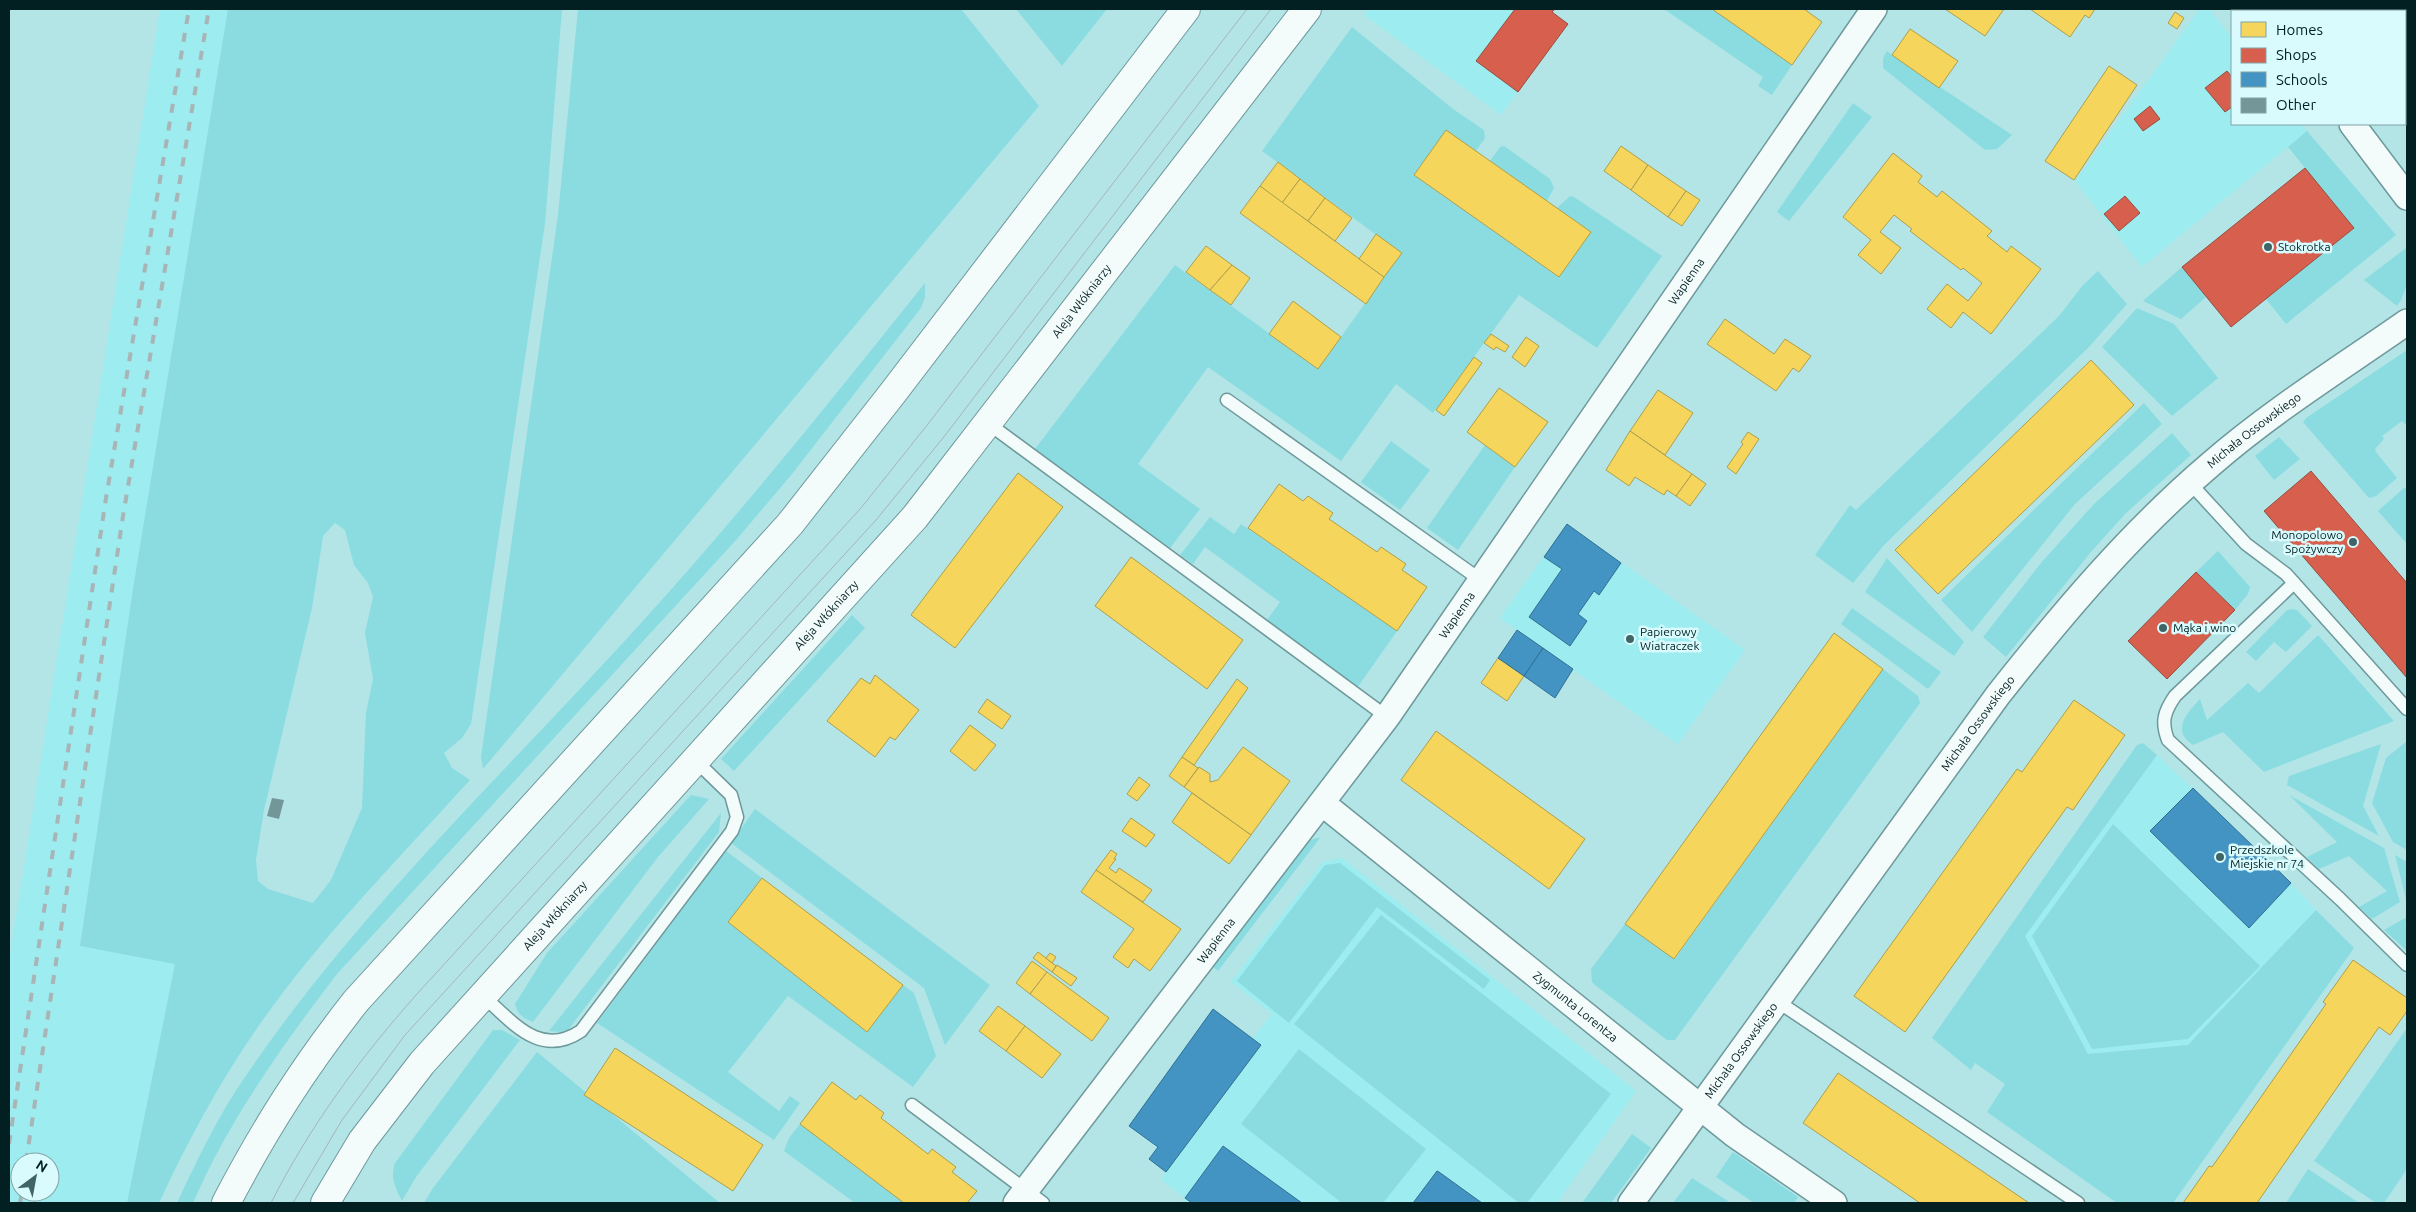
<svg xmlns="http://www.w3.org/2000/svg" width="2416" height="1212" viewBox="0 0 2416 1212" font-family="Ubuntu,sans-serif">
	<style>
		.built { fill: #9cecf0; fill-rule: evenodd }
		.green { fill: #8adce0; fill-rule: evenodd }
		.homes { fill: #f6d55c; stroke: #ad9f4b }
		.shops { fill: #d6604d; stroke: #964d40 }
		.schools { fill: #4393c3; stroke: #307093 }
		.building { fill: #739799 }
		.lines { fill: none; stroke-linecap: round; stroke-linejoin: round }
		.service-casing { stroke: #6e999b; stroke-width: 15 }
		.minor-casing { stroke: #6e999b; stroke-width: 28 }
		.primary-casing { stroke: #6e999b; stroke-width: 30 }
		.service { stroke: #f4fbfb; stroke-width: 12 }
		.minor { stroke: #f4fbfb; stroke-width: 25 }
		.primary { stroke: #f4fbfb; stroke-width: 28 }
		.tram { stroke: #a8b4b5; stroke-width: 1 }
		.rail { stroke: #a8b4b5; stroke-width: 4; stroke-dasharray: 9 9; stroke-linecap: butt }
		.poi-dot { fill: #406567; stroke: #d9fbfd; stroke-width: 2 }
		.labels { text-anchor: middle; stroke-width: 5; stroke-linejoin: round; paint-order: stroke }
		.poi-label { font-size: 12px; fill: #022022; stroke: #d9fbfd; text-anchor: start }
		.street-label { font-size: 12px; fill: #022022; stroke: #d9fbfd }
	</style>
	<rect width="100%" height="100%" fill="#b3e5e7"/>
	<g class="built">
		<path d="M 160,9 L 228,9 L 133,589 L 80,945 L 175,963 L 127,1203 L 9,1203 L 9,961 ZM 20,1162 L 50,1162 L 50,1192 L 20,1192 Z"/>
		<polygon points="1369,9 1555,9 1552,13 1568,24 1501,115 1364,15"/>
		<polygon points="2200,9 2209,9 2232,38 2232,124 2301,124 2307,131 2142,267 2075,181"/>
		<polygon points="1567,524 1745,650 1678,744 1500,618"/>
		<polygon points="2157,755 2291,883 2316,910 2188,1045 2088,1054 2024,936"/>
		<polygon points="1342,858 1636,1091 1557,1203 1181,1203 1185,1198 1161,1180 1166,1172 1149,1159 1157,1147 1129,1126 1213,1009 1252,1039 1272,1014 1231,982 1323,862"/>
	</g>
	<g class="green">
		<path d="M 228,9 L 562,9 L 545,223 L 471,724 L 462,738 L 444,753 L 452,768 L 470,780 C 403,854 332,926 273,1006 C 227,1068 191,1134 159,1203 L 127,1203 L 175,964 L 80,946 L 133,589 ZM 335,523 L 345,530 L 354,565 L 368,583 L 373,597 L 365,633 L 373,679 L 366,713 L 362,808 L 331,880 L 313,903 L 268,889 L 258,881 L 256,860 L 264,810 L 312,608 L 323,536 Z"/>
		<polygon points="578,9 961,9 1039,106 483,769 481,757 558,215"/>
		<polygon points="1016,9 1107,9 1062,66"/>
		<polygon points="1664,9 1712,9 1792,65 1772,95 1758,86 1763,77"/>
		<polygon points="1352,27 1453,109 1484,130 1485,138 1476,151 1446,130 1414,175 1559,277 1591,232 1557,208 1570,196 1574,197 1662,256 1597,348 1519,295 1433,413 1396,384 1341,461 1208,367 1138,464 1200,509 1170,548 1035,449 1175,265 1318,369 1401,253 1262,151"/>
		<polygon points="1887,51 1892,55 2012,135 1997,149 1985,150 1883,68 1883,58"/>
		<polygon points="1853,103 1872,117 1789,221 1777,212"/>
		<polygon points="2307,131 2396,235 2286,324 2266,299 2354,228 2288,147"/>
		<polygon points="1504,146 1550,179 1554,188 1547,201 1490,161 1500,147"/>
		<path d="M 2406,248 C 2413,262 2407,294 2397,306 L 2364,280 Z"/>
		<polygon points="2182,267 2206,297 2181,319 2143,301"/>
		<polygon points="2098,271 2127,304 2089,347 1884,545 1853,583 1815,555 1850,505 1856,510 2059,316 2083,285"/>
		<path d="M 925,283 L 925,297 L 921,308 L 792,474 L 737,539 L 337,974 C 282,1046 229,1120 193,1203 L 177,1203 C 197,1160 218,1116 245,1077 C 358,910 507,771 642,622 C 741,513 833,398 925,283 Z"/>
		<polygon points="2137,308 2174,324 2218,378 2172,416 2102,347"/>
		<polygon points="2407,350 2407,423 2405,424 2402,421 2382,436 2384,439 2375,449 2376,452 2397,478 2376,496 2369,498 2303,422 2306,418"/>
		<polygon points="2144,403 2162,424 2075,504 1972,632 1941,600"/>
		<polygon points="2172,433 2191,455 2126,513 2091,552 2006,657 1983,637 2041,563 2094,504"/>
		<polygon points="2279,437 2300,459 2274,480 2255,456"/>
		<polygon points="1391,441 1430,470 1400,510 1361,482"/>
		<polygon points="1485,445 1515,467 1458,550 1427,528"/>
		<polygon points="2404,488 2407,488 2407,544 2378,511"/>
		<polygon points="1210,517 1234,534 1241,524 1397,631 1357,688 1267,620 1280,602 1205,547 1193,564 1180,555"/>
		<polygon points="2218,551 2250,587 2248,594 2235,610 2196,572"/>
		<polygon points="1887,558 1964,642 1954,656 1865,592"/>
		<polygon points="1852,608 1941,672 1928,689 1841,624"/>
		<polygon points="2292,609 2297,610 2312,626 2286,652 2274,642 2256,661 2246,652 2287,610"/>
		<polygon points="852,615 865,628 734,771 721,759"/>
		<path d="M 2318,635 L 2394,721 L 2264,772 L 2223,732 L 2193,745 C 2170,730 2188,712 2200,699 L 2207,720 L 2248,683 L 2259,693 Z"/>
		<polygon points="1883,669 1918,696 1920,703 1675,1040 1667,1040 1595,985 1592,982 1591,969 1625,924 1675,959"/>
		<polygon points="2407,741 2407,850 2393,842 2372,803 2386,758"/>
		<polygon points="2143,743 2157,755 2025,936 2088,1054 2188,1045 2316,910 2354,948 2173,1203 2117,1203 1987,1112 2005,1084 1975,1063 1971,1070 1932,1038 2137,745"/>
		<polygon points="2381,744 2363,806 2379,836 2287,785 2289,776"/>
		<path d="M 691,795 L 709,799 L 658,857 L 533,1022 C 523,1018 518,1015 515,1004 L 547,953 Z"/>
		<polygon points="2289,795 2384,848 2400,902 2372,919 2359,907 2387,891 2349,856 2319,869 2307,857 2337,842"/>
		<polygon points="755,809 990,985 945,1045 924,988 731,843"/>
		<polygon points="721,813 719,832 568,1030 560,1032 549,1031"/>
		<polygon points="2113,824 2260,966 2188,1039 2092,1049 2032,936"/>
		<polygon points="1316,838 1320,838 1218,971 1212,966 1309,841"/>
		<polygon points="726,851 762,878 729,922 867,1032 903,985 914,993 936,1056 913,1087 788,996 728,1072 779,1111 790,1096 800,1103 774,1140 597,1023"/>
		<polygon points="2395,855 2407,862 2407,903"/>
		<polygon points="1340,863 1490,980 1484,989 1377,907 1289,1023 1237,981 1325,865"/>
		<polygon points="1381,915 1611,1094 1527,1203 1519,1203 1294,1024"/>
		<polygon points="2407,917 2407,950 2406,950 2384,930"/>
		<polygon points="2407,1028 2407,1169 2384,1203 2376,1203 2314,1161"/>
		<path d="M 493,1030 L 502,1030 L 520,1040 L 416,1177 L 402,1201 C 395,1187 390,1178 395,1163 Z"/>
		<polygon points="1299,1049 1426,1149 1383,1203 1342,1203 1241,1124"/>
		<polygon points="537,1052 720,1203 424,1203 433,1188"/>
		<polygon points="800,1124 904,1203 855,1203 784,1151 789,1138"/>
		<polygon points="1632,1134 1651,1148 1611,1203 1582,1203"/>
		<polygon points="1733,1152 1798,1197 1794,1203 1754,1203 1716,1177"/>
		<polygon points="2308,1169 2359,1203 2286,1203"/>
		<polygon points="1692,1178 1731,1203 1673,1203"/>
	</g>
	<g class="homes">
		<polygon points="1712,9 1804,9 1822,22 1792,65"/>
		<polygon points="1945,9 2004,9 1985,36"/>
		<polygon points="2030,9 2095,9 2089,18 2085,15 2070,37"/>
		<polygon points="2337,9 2401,9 2403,11 2339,11"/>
		<polygon points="2175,12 2184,18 2177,29 2168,23"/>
		<polygon points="2405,14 2407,17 2407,96 2405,93"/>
		<polygon points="1910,29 1958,61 1939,88 1892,55"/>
		<polygon points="2109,66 2137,85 2074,180 2045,161"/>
		<polygon points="1446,130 1591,232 1559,277 1414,175"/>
		<polygon points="1621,146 1648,165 1631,190 1604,171"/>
		<polygon points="1893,153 1922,176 1918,182 1937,197 1942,191 1992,231 1987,236 2007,252 2011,246 2041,269 1991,334 1963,312 1951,328 1927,309 1947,284 1968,301 1982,283 1963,268 1961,270 1910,231 1912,229 1894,215 1880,232 1901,248 1881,274 1858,255 1871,240 1843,217"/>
		<polygon points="1278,162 1300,179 1282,203 1260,186"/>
		<polygon points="1648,165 1686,191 1668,217 1631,190"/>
		<polygon points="1300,179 1325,198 1308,221 1282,203"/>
		<polygon points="1260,186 1384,277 1366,304 1240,213"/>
		<polygon points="1686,191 1700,200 1682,226 1668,217"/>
		<polygon points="1325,198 1352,218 1335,241 1308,221"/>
		<polygon points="1376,234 1402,253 1384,277 1359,259"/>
		<polygon points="1206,246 1232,265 1210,290 1186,272"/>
		<polygon points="1232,265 1250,278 1231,305 1210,290"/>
		<polygon points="1293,301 1341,337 1318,369 1269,334"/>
		<polygon points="1725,319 1774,354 1785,339 1811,356 1799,372 1793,368 1776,391 1707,344"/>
		<polygon points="1491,334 1509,346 1505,352 1496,347 1494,350 1484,343"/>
		<polygon points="1526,337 1539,346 1525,367 1512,357"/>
		<polygon points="1474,357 1482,363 1444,416 1436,410"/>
		<polygon points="2091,360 2134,405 1938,594 1895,550"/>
		<polygon points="1499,388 1548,422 1515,467 1467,432"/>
		<polygon points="1658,390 1693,413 1665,455 1630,431"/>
		<polygon points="1630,431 1692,474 1676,496 1667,490 1664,495 1635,477 1629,486 1606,470"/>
		<polygon points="1748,432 1759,439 1736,474 1727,467 1743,444 1741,442"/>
		<polygon points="1018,473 1063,507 955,648 911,615"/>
		<polygon points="1692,474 1706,484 1690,506 1676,496"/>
		<polygon points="1279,484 1303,501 1308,496 1333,513 1329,519 1377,552 1381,547 1406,564 1402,570 1427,587 1397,631 1248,528"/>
		<polygon points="1131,557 1243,640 1207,689 1095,606"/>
		<polygon points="1834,633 1883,669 1674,959 1625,924"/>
		<polygon points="1498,658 1524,676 1507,701 1481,683"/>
		<polygon points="875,675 919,710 895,740 890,737 875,757 827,721 861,678 870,684"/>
		<polygon points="1237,679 1248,688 1194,765 1182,757"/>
		<polygon points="987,699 1011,716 1002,729 978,712"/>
		<polygon points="2074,700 2125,735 2073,810 2067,807 1905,1032 1854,996 2017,769 2022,772"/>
		<polygon points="970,725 996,745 975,771 950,751"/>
		<polygon points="1436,731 1585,839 1549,889 1401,780"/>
		<polygon points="1243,747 1290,781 1251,835 1184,787 1199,767 1210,774 1210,782 1218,780"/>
		<polygon points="1182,757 1198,768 1184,787 1169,776"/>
		<polygon points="1139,777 1150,785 1137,801 1127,794"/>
		<polygon points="1192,793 1251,835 1229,864 1172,822"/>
		<polygon points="1131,818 1155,835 1146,847 1122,831"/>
		<polygon points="1111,850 1117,854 1114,859 1116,859 1109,868 1116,873 1119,868 1152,890 1143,902 1096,870"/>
		<polygon points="1096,870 1181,929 1150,971 1134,959 1128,968 1113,957 1134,929 1081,892"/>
		<polygon points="762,878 903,985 867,1032 728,922"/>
		<polygon points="1038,952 1056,966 1052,972 1033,958"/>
		<polygon points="1050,953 1056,957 1052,963 1046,958"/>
		<polygon points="2353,960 2407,998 2407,1011 2390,1035 2379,1027 2257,1203 2183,1203 2209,1166 2212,1167 2326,1004 2323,1002"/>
		<polygon points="1032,961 1047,972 1030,994 1016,983"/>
		<polygon points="1057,965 1077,978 1071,986 1052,972"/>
		<polygon points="1047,972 1109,1018 1092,1041 1030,994"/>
		<polygon points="998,1006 1025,1026 1006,1051 979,1031"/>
		<polygon points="1025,1026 1061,1054 1042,1078 1006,1051"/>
		<polygon points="615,1048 763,1145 733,1191 584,1095"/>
		<polygon points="1838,1073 2029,1203 1920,1203 1803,1123"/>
		<polygon points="832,1082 856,1100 860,1095 884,1113 881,1118 928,1154 932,1149 956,1167 952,1172 977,1191 967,1203 904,1203 800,1124"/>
	</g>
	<g class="shops">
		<polygon points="1515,9 1555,9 1552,12 1568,24 1518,92 1476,61"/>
		<polygon points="2227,71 2232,77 2232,107 2225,112 2205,88"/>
		<polygon points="2150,106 2160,119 2143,131 2134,119"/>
		<polygon points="2305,168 2354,228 2231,327 2182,267"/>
		<polygon points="2125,196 2140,213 2119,231 2104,214"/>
		<polygon points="2311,471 2407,583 2407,678 2264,511"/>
		<polygon points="2196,572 2235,610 2167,679 2128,641"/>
	</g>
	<g class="schools">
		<polygon points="1567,524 1621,563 1599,595 1594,591 1578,614 1587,621 1570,646 1529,617 1562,569 1544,557"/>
		<polygon points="1517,630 1543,648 1524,676 1498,658"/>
		<polygon points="1543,648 1573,669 1555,698 1524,676"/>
		<polygon points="2193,788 2291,883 2249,928 2150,831"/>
		<polygon points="1213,1009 1261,1045 1166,1172 1149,1159 1158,1147 1129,1126"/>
		<polygon points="1223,1146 1302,1203 1192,1203 1185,1198"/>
		<polygon points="1437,1171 1439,1172 1482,1203 1413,1203"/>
	</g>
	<polygon class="building" points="272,798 284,800 279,819 267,816"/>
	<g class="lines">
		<defs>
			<g id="service">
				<polyline points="1227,400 1482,581"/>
				<polyline points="989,424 1387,717"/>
				<polyline points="2190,483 2246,544 2286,574 2407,709"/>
				<path d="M 2294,583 L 2175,696 C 2164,712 2161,722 2168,740 L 2340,899 L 2407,965"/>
				<path d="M 481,994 C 512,1021 539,1059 581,1031 L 732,831 L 737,817 L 731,795 L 695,760"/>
				<polyline points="1777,1001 2078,1203"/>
				<polyline points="912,1105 1043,1203"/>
			</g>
			<g id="minor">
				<polyline points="2261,9 2263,11"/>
				<polyline points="2352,124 2407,197"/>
				<path id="s1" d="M 1322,803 L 1735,1135 L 1834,1203"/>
				<path id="s2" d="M 1016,1203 L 1387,717 L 1874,9"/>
				<path id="s3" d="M 1631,1203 L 1998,695 C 2063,613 2130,533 2211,464 C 2272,411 2341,368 2407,322"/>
			</g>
			<g id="primary">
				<path d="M 226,1203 C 265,1128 304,1067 356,1001 L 790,524 L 892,394 L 1186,9"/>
				<path id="s4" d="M 325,1203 L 362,1141 L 422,1063 L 915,517 L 1307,9"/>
			</g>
		</defs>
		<use href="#service" class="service-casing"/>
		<use href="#minor" class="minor-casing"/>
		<use href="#primary" class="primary-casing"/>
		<use href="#service" class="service"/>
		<use href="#minor" class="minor"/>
		<use href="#primary" class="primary"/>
		<g class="tram">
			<path d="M 271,1203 C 310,1126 360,1058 417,994 L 861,508 L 928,424 L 1247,9"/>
			<polyline points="293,1203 342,1120 405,1035 876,520 943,438 1271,9"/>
		</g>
		<g class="rail">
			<polyline points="9,1144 106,498 189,9"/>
			<polyline points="26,1162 123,516 209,9"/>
			<polyline points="20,1203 22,1192"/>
		</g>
	</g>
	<g class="poi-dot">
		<circle cx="2268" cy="247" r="5"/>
		<circle cx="2353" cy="542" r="5"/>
		<circle cx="2163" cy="628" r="5"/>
		<circle cx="1630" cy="639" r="5"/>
		<circle cx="2220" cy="857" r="5"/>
	</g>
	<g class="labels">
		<g class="poi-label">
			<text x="2278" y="251">Stokrotka</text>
			<text x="2343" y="539" text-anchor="end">Monopolowo<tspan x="2343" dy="14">Spożywczy</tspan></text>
			<text x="2173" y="632">Mąka i wino</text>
			<text x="1640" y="636">Papierowy<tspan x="1640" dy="14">Wiatraczek</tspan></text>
			<text x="2230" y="854">Przedszkole<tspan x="2230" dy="14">Miejskie nr 74</tspan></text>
		</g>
		<g class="street-label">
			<text dy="4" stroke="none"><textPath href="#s2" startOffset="1140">Wapienna</textPath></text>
			<text dy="4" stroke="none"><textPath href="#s4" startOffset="1179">Aleja Włókniarzy</textPath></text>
			<text dy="4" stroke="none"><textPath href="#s3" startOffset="996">Michała Ossowskiego</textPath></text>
			<text dy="4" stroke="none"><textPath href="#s2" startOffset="735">Wapienna</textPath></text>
			<text dy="4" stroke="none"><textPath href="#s4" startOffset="774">Aleja Włókniarzy</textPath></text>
			<text dy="4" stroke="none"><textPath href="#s3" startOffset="592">Michała Ossowskiego</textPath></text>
			<text dy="4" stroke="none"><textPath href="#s4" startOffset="369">Aleja Włókniarzy</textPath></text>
			<text dy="4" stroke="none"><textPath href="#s2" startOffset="330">Wapienna</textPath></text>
			<text dy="4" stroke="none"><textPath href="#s1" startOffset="325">Zygmunta Lorentza</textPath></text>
			<text dy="4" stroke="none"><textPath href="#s3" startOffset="188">Michała Ossowskiego</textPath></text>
		</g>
	</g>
	<rect width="2416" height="1212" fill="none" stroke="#022022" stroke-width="20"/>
	<rect x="2231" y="10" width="175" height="115" fill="#d9fbfd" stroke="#83a3a5"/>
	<rect x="2241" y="22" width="25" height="15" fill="#f6d55c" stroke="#83a3a5"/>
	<text x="2276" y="35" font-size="15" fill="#022022">Homes</text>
	<rect x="2241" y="48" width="25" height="15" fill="#d6604d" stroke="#83a3a5"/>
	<text x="2276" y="60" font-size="15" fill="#022022">Shops</text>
	<rect x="2241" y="72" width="25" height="15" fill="#4393c3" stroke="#83a3a5"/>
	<text x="2276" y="85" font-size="15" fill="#022022">Schools</text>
	<rect x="2241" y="98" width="25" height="15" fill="#739799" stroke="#83a3a5"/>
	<text x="2276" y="110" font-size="15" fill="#022022">Other</text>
	<g transform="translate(35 1177) rotate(32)"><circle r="24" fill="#d9fbfd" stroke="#83a3a5"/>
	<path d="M0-4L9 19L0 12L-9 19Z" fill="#406567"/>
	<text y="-8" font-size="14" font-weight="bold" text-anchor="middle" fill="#022022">N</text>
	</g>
</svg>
